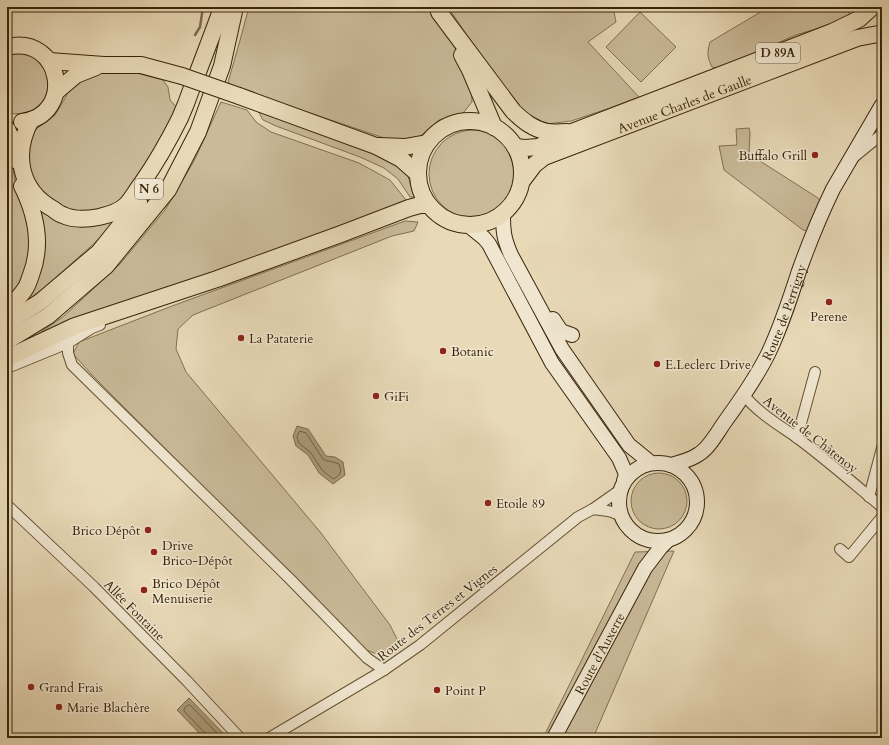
<svg xmlns="http://www.w3.org/2000/svg" width="889" height="745" viewBox="0 0 889 745" font-family="Cardo,serif">
	<style>
		.green { fill: #caba99; stroke: #817051 }
		.water { fill: #ac9c7c; stroke: #7e6c4e }
		.lines { fill: none; stroke-linecap: round; stroke-linejoin: round }
		.shore { stroke: #726042; stroke-width: 1 }
		.stream { stroke: #7e6c4e; stroke-width: 2.5 }
		.street-casing { stroke: #645234; stroke-width: 12 }
		.secondary-casing { stroke: #382509; stroke-width: 16 }
		.primary-casing { stroke: #382509; stroke-width: 18 }
		.street { stroke: #f0e6d0; stroke-width: 10 }
		.secondary { stroke: #f0e6d0; stroke-width: 14 }
		.primary { stroke: #e8d9b7; stroke-width: 16 }
		.primary-bridge-casing { stroke: #382509; stroke-width: 18; stroke-linecap: butt }
		.primary-bridge { stroke: #e8d9b7; stroke-width: 16 }
		.poi-dot { fill: #8f2418; stroke: #f0e6d0; stroke-width: 1.5 }
		.labels { text-anchor: middle; stroke-width: 3; stroke-linejoin: round; paint-order: stroke }
		.shield { fill: #f0e6d0; stroke: #6f5f45; stroke-width: 1 }
		.shield-label { font-size: 12px; font-weight: bold; fill: #382509 }
		.street-label { font-size: 13px; fill: #382509; stroke: #f0e6d0 }
		.poi-label { font-size: 13px; fill: #382509; stroke: #f0e6d0; text-anchor: start }
	</style>
	<rect width="100%" height="100%" fill="#e8d9b7"/>
	<filter id="stains"><feTurbulence type="fractalNoise" baseFrequency=".005" numOctaves="4"/><feColorMatrix values="0 0 0 0 .2 0 0 0 0 .09 0 0 0 0 .02 0 0 0 .5 -.17"/></filter>
	<radialGradient id="worn" r=".72"><stop offset=".6" stop-color="#630" stop-opacity="0"/><stop offset="1" stop-color="#630" stop-opacity=".3"/></radialGradient>
	<g class="green">
		<polygon points="249,7 428,7 453,44 471,80 472,102 463,113 439,120 416,140 390,140 233,87 228,82 239,44"/>
		<polygon points="448,7 613,7 616,22 588,42 639,97 610,108 571,121 547,124 526,116 492,73"/>
		<path d="M 769,7 L 849,7 L 849,17 L 839,22 L 796,35 L 723,66 L 716,68 L 712,67 C 707,57 707,53 710,42 Z"/>
		<polygon points="640,12 676,47 641,82 606,47"/>
		<polygon points="30,53 46,66 50,85 43,104 35,110 25,113 14,114 7,111 7,54"/>
		<polygon points="129,71 163,80 168,87 170,100 179,110 130,194 116,205 100,211 62,211 35,185 28,162 28,142 35,130 55,115 64,100 72,84 94,72"/>
		<polygon points="221,102 247,110 256,122 271,132 359,163 390,180 406,200 371,215 34,337 64,316 120,264 165,210 194,161"/>
		<polygon points="257,109 359,146 402,167 408,176 414,197 410,197 398,179 384,168 360,157 276,126 263,120"/>
		<polygon points="749,128 750,133 749,154 818,198 821,202 808,231 803,230 724,170 719,146 737,145 736,129"/>
		<circle cx="473" cy="174" r="44"/>
		<polygon points="7,135 15,180 23,198 32,246 18,290 7,302"/>
		<polygon points="37,207 51,215 124,215 89,248 45,287 17,308 32,285"/>
		<polygon points="405,221 418,222 414,231 392,236 193,315 178,329 176,349 186,372 321,533 390,625 398,641 396,648 379,655 364,649 235,519 94,377 73,354 79,342 172,306"/>
		<circle cx="659" cy="501" r="28"/>
		<polygon points="674,551 593,738 543,738 635,552"/>
	</g>
	<g class="water">
		<polygon points="297,426 308,429 326,456 335,457 343,462 345,475 333,484 319,473 308,455 296,446 293,436"/>
		<polygon points="189,698 222,732 225,736 225,738 204,738 177,710"/>
	</g>
	<g class="lines">
		<g class="shore">
			<path d="M 300,431 L 306,433 L 323,459 C 328,462 333,461 339,464 C 342,472 341,475 333,479 L 322,470 L 311,453 L 299,443 L 297,437 Z"/>
			<polyline points="207,738 206,734 184,711 184,709 188,705 190,705 219,735 221,738"/>
		</g>
		<polyline class="stream" points="195,35 200,27 203,7"/>
		<defs>
			<g id="street">
				<polyline points="854,157 882,134"/>
				<polyline points="100,325 92,328 68,343 68,353 72,365 291,580 367,658 384,670"/>
				<polyline points="7,368 68,343"/>
				<path d="M 744,395 C 757,412 779,425 796,437 C 826,459 854,484 882,507"/>
				<polyline points="797,438 815,372"/>
				<polyline points="869,497 882,448"/>
				<polyline points="7,505 94,587 187,681 240,738"/>
				<path d="M 593,509 C 605,511 612,510 622,517"/>
				<polyline points="840,549 849,557 882,517"/>
				<polyline points="269,738 384,670 420,645 578,517 593,509 620,490"/>
			</g>
			<g id="secondary">
				<path d="M 503,214 C 503,232 504,239 511,255 L 562,349 L 629,445 L 651,463"/>
				<polyline points="468,225 484,238 489,244 552,363 619,458 626,474 624,481"/>
				<polyline points="553,319 561,331 572,335"/>
				<circle cx="658" cy="502" r="39"/>
				<path id="s1" d="M 671,465 C 681,462 691,460 699,454 C 709,448 717,433 724,423 C 740,401 756,378 768,354 C 781,327 790,299 799,271 C 809,243 820,216 833,189 L 882,105"/>
				<path id="s2" d="M 554,738 L 645,568 L 661,547 L 668,540"/>
			</g>
			<g id="primary">
				<path d="M 439,12 L 513,111 C 523,121 533,129 548,132 C 554,133 561,132 567,132"/>
				<path d="M 7,47 C 62,34 76,115 22,122"/>
				<polyline points="462,55 470,70 494,127"/>
				<polyline points="49,61 104,65 141,65 182,76"/>
				<polyline points="56,92 76,75 96,67"/>
				<polyline points="239,96 376,146 401,159 418,174"/>
				<path d="M 31,120 C 13,153 19,190 53,209 C 56,211 59,214 63,215 C 73,220 88,219 99,217 C 108,215 119,212 126,205 C 132,199 137,189 142,183 C 156,163 169,140 180,118 C 184,109 188,99 191,90 C 202,62 212,35 222,8"/>
				<circle cx="470" cy="173" r="52"/>
				<polyline points="7,129 12,140 15,160"/>
				<polyline points="379,146 405,147 427,143"/>
				<polyline points="515,147 525,148 538,147 572,132 710,79 832,32 859,19 870,9"/>
				<path id="s3" d="M 522,181 L 534,165 L 544,157 L 857,38 L 878,34"/>
				<path d="M 7,310 C 13,304 20,297 25,289 C 28,285 29,280 31,275 C 43,244 36,214 22,186"/>
				<polyline points="7,323 40,302 99,252 139,202"/>
				<polyline points="7,341 48,316 106,266 168,190 198,132 222,66 235,7"/>
				<polyline points="7,358 75,326 217,279 341,234 409,208 420,205 428,205"/>
			</g>
		</defs>
		<use href="#street" class="street-casing"/>
		<use href="#secondary" class="secondary-casing"/>
		<use href="#primary" class="primary-casing"/>
		<use href="#street" class="street"/>
		<use href="#secondary" class="secondary"/>
		<use href="#primary" class="primary"/>
		<defs>
			<polyline id="primary-bridge" points="182,76 239,96"/>
		</defs>
		<use href="#primary-bridge" class="primary-bridge-casing"/>
		<use href="#primary-bridge" class="primary-bridge"/>
	</g>
	<g class="poi-dot">
		<circle cx="815" cy="155" r="4"/>
		<circle cx="829" cy="302" r="4"/>
		<circle cx="241" cy="338" r="4"/>
		<circle cx="443" cy="351" r="4"/>
		<circle cx="657" cy="364" r="4"/>
		<circle cx="376" cy="396" r="4"/>
		<circle cx="488" cy="503" r="4"/>
		<circle cx="148" cy="530" r="4"/>
		<circle cx="154" cy="552" r="4"/>
		<circle cx="144" cy="590" r="4"/>
		<circle cx="31" cy="687" r="4"/>
		<circle cx="437" cy="690" r="4"/>
		<circle cx="59" cy="707" r="4"/>
	</g>
	<g class="labels">
		<g class="shield">
			<rect x="756" y="43" width="44" height="20" rx="3"/>
			<rect x="135" y="179" width="28" height="20" rx="3"/>
		</g>
		<g class="shield-label">
			<text x="778" y="57">D 89A</text>
			<text x="149" y="193">N 6</text>
		</g>
		<g class="street-label">
			<text dy="5" stroke="none"><textPath href="#s3" startOffset="183">Avenue Charles de Gaulle</textPath></text>
			<text dy="5" stroke="none"><textPath href="#s1" startOffset="197">Route de Perrigny</textPath></text>
			<text transform="translate(811 434) rotate(38)" y="5">Avenue de Châtenoy</text>
			<text transform="translate(135 610) rotate(45)" y="5">Allée Fontaine</text>
			<text transform="translate(437 612) rotate(-38)" y="5">Route des Terres et Vignes</text>
			<text dy="5" stroke="none"><textPath href="#s2" startOffset="96">Route d'Auxerre</textPath></text>
		</g>
		<g class="poi-label">
			<text x="807" y="160" text-anchor="end">Buffalo Grill</text>
			<text x="829" y="321" text-anchor="middle">Perene</text>
			<text x="249" y="343">La Pataterie</text>
			<text x="451" y="356">Botanic</text>
			<text x="665" y="369">E.Leclerc Drive</text>
			<text x="384" y="401">GiFi</text>
			<text x="496" y="508">Etoile 89</text>
			<text x="140" y="535" text-anchor="end">Brico Dépôt</text>
			<text x="162" y="550">Drive<tspan x="162" dy="15">Brico-Dépôt</tspan></text>
			<text x="152" y="588">Brico Dépôt<tspan x="152" dy="15">Menuiserie</tspan></text>
			<text x="39" y="692">Grand Frais</text>
			<text x="445" y="695">Point P</text>
			<text x="67" y="712">Marie Blachère</text>
		</g>
	</g>
	<rect width="889" height="745" fill="none" stroke="#e8d9b7" stroke-width="24"/>
	<rect x="8" y="8" width="873" height="729" fill="none" stroke="#382509" stroke-width="2"/>
	<rect x="12" y="12" width="865" height="721" fill="none" stroke="#382509"/>
	<rect width="100%" height="100%" filter="url(#stains)"/>
	<rect width="100%" height="100%" fill="url(#worn)"/>
</svg>
